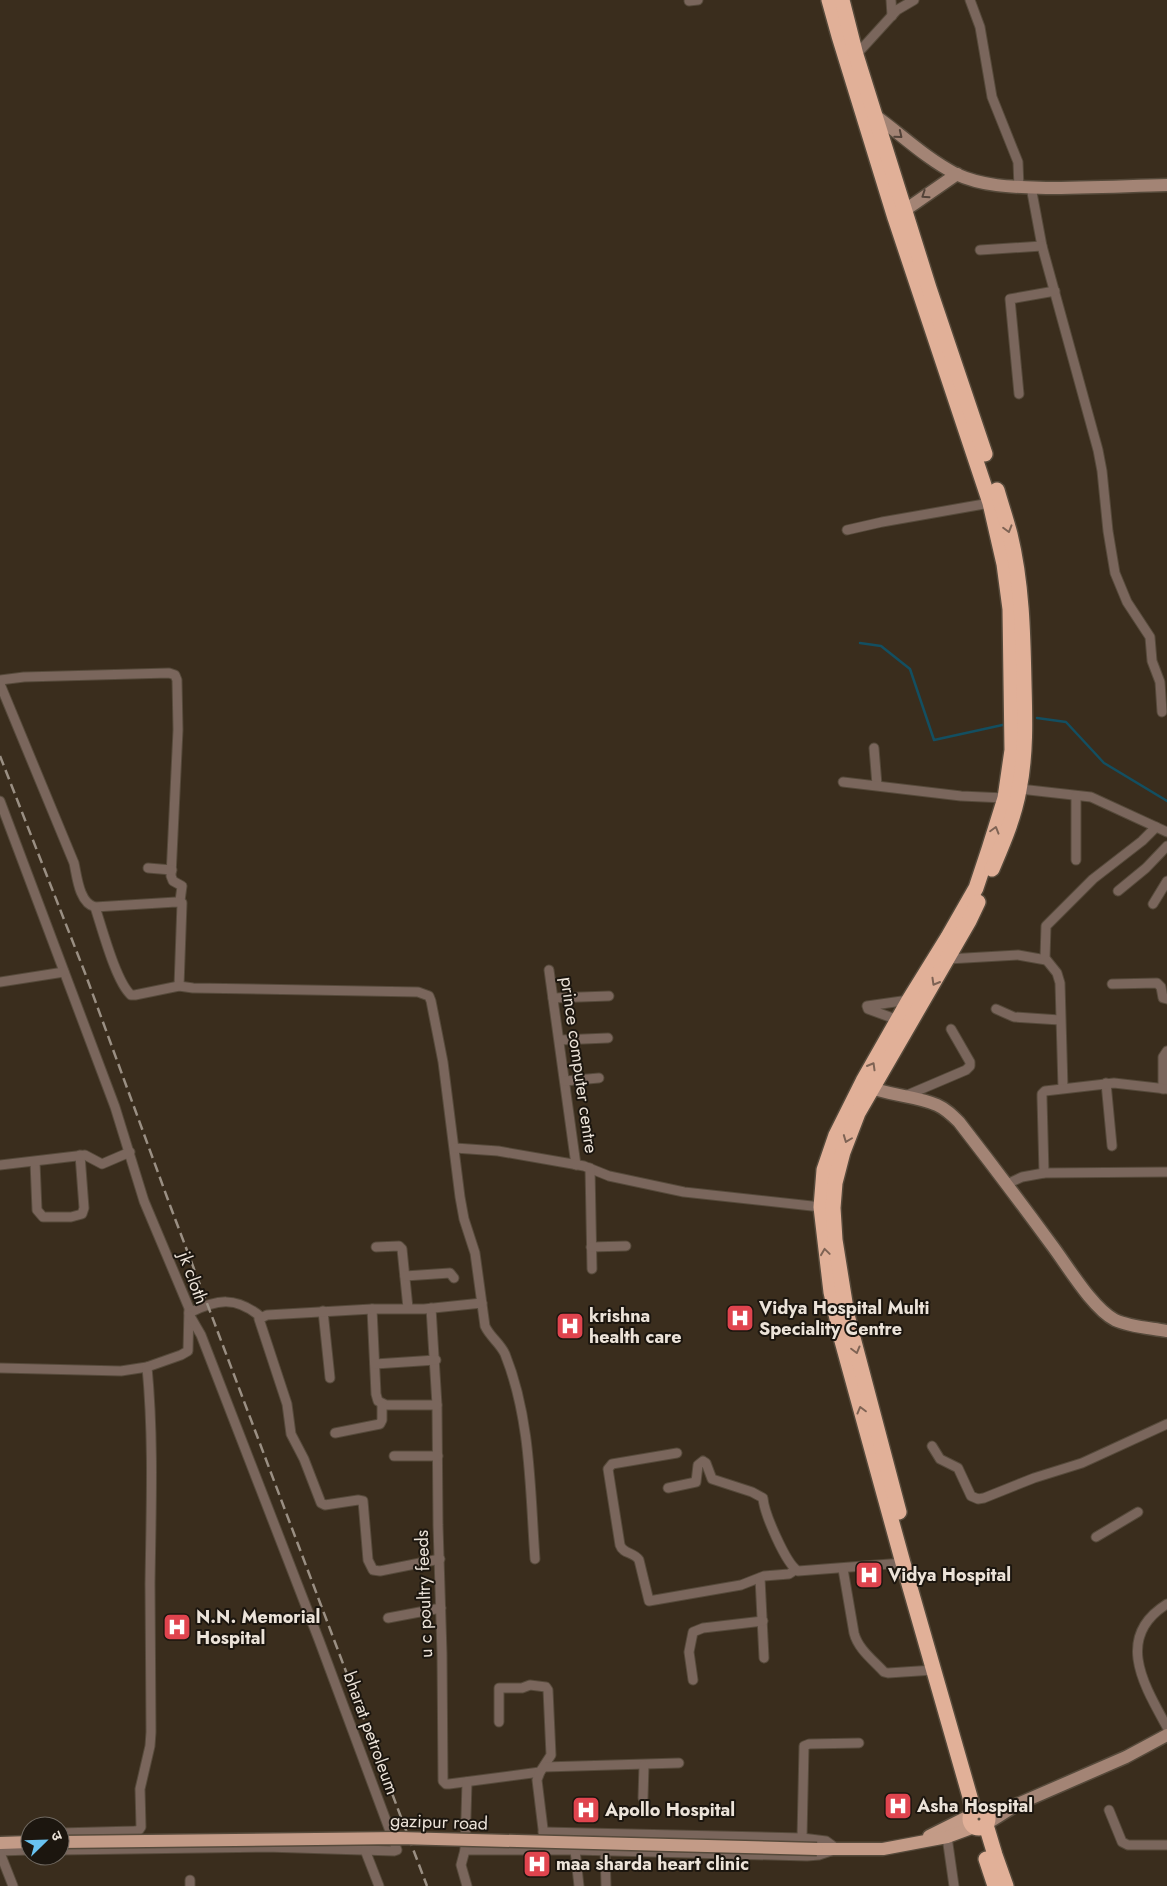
<svg xmlns="http://www.w3.org/2000/svg" width="1167" height="1886" viewBox="0 0 1167 1886" font-family="Jost,'Noto Sans Devanagari',sans-serif">
	<style>
		.lines { fill: none; stroke-linecap: round; stroke-linejoin: round }
		.stream { stroke: #134f61; stroke-width: 2.5 }
		.street-casing { stroke: #564a3b; stroke-width: 11 }
		.secondary-casing { stroke: #564a3b; stroke-width: 15 }
		.primary-casing { stroke: #564a3b; stroke-width: 15 }
		.highway-casing { stroke: #564a3b; stroke-width: 18 }
		.street { stroke: #7a665c; stroke-width: 9 }
		.secondary { stroke: #a38475; stroke-width: 12 }
		.primary { stroke: #c39b87; stroke-width: 12 }
		.highway { stroke: #e1b098; stroke-width: 15 }
		.rail { stroke: #9a8f83; stroke-width: 2.5; stroke-dasharray: 10 5; stroke-linecap: butt }
		.primary-bridge-casing { stroke: #564a3b; stroke-width: 15; stroke-linecap: butt }
		.primary-bridge { stroke: #c39b87; stroke-width: 12 }
		.oneway { stroke: #524238 }
		.oneway2 { stroke: #7e6354 }
		.labels { text-anchor: middle; stroke-width: 4; stroke-linejoin: round; paint-order: stroke }
		.street-label { font-size: 18px; fill: #ece3d9; stroke: #1c160f }
		.poi-label { font-size: 18px; font-weight: bold; fill: #ece3d9; stroke: #1c160f; text-anchor: start }
	</style>
	<rect width="100%" height="100%" fill="#3a2d1d"/>
	<g class="lines">
		<g class="stream">
			<polyline points="860,643 881,646 910,669 934,740 1007,724"/>
			<polyline points="1037,718 1066,722 1104,763 1167,801"/>
		</g>
		<defs>
			<g id="street">
				<polyline points="891,0 892,16"/>
				<polyline points="970,0 980,27 992,97 1018,162 1019,188"/>
				<polyline points="689,1 698,0"/>
				<polyline points="856,55 897,10 914,0"/>
				<polyline points="1031,187 1042,246 1098,450 1102,471 1108,531 1115,573 1127,602 1150,637 1152,661 1160,682 1162,712"/>
				<polyline points="980,250 1042,246"/>
				<polyline points="1019,394 1010,299 1055,291"/>
				<polyline points="847,530 882,522 990,503"/>
				<polyline points="0,680 24,677 169,673 175,675 177,680 178,730 171,876 173,881 182,886 180,901"/>
				<path d="M 0,684 L 74,863 C 77,876 79,903 95,907 L 176,902 L 182,903 L 179,986"/>
				<polyline points="874,748 877,785"/>
				<polyline points="843,782 961,796 1005,798"/>
				<polyline points="1020,789 1091,797 1167,832"/>
				<polyline points="1076,796 1076,860"/>
				<polyline points="0,801 115,1107 144,1201 189,1308 188,1351 181,1355 147,1367 121,1371 0,1368"/>
				<polyline points="148,868 172,870"/>
				<polyline points="1118,891 1146,868 1167,846"/>
				<polyline points="1153,904 1167,881"/>
				<path d="M 95,907 C 102,928 116,982 131,995 L 135,995 L 179,986 L 193,988 L 418,992 L 429,996 L 431,1001 L 443,1062 L 460,1197 L 464,1219 L 475,1253 L 485,1326 C 490,1337 500,1343 505,1354 C 531,1419 530,1490 535,1559"/>
				<polyline points="948,959 1018,955 1046,960"/>
				<polyline points="549,970 576,1165"/>
				<polyline points="0,982 64,972"/>
				<polyline points="1112,984 1157,983 1161,987 1163,998 1167,999"/>
				<polyline points="553,998 609,996"/>
				<polyline points="996,1009 1014,1017 1060,1020"/>
				<polyline points="898,1020 868,1009 867,1006 909,1000"/>
				<polyline points="560,1040 608,1038"/>
				<polyline points="565,1081 599,1078"/>
				<polyline points="1106,1083 1112,1146"/>
				<polyline points="1063,1088 1060,983 1057,973 1045,958 1046,926 1093,879 1142,841 1156,827"/>
				<polyline points="1163,1089 1163,1057 1167,1051"/>
				<polyline points="905,1096 966,1070 970,1066 970,1062 951,1029"/>
				<polyline points="455,1148 498,1151 584,1166 609,1176 684,1192 821,1207"/>
				<polyline points="35,1162 37,1210 43,1217 71,1217 82,1214 84,1208 80,1155"/>
				<polyline points="0,1165 85,1155 102,1164 130,1152"/>
				<polyline points="590,1168 592,1269"/>
				<polyline points="1044,1173 1042,1098 1042,1094 1045,1091 1114,1083 1167,1089"/>
				<polyline points="1007,1184 1022,1177 1044,1173 1167,1172"/>
				<polyline points="376,1247 399,1246 402,1249 408,1308"/>
				<polyline points="591,1247 626,1246"/>
				<polyline points="405,1276 450,1273 454,1278"/>
				<polyline points="431,1308 437,1405 438,1525 442,1654 443,1781 446,1784 449,1784 540,1772"/>
				<polyline points="372,1309 376,1394 378,1401 386,1405 437,1405"/>
				<polyline points="323,1311 330,1378"/>
				<path d="M 189,1313 C 217,1299 236,1296 261,1317"/>
				<polyline points="375,1364 436,1360"/>
				<polyline points="335,1433 380,1424 382,1420 382,1404"/>
				<polyline points="932,1446 940,1459 958,1468 971,1496 978,1499 984,1498 1034,1478 1082,1463 1167,1424"/>
				<path d="M 677,1453 L 612,1464 L 608,1469 L 620,1545 C 623,1554 634,1552 639,1560 L 649,1601 L 741,1585 L 764,1576 L 789,1574 L 795,1570"/>
				<polyline points="394,1456 438,1456"/>
				<path d="M 668,1488 L 696,1482 L 698,1465 L 703,1461 L 706,1463 L 712,1479 L 752,1492 L 763,1498 C 764,1513 786,1564 798,1571 L 903,1563"/>
				<polyline points="1096,1537 1138,1512"/>
				<polyline points="440,1559 380,1571 373,1570 368,1560 363,1501 358,1500 325,1505 321,1503 304,1459 291,1434 287,1404 259,1319 267,1315 372,1309 424,1309 482,1303"/>
				<path d="M 843,1569 L 854,1633 C 858,1649 873,1660 884,1672 L 888,1673 L 934,1670"/>
				<polyline points="760,1578 764,1658"/>
				<path d="M 1167,1604 C 1114,1637 1144,1685 1167,1727"/>
				<polyline points="388,1618 441,1608"/>
				<polyline points="693,1680 689,1652 693,1632 703,1628 763,1621"/>
				<polyline points="499,1722 499,1688 522,1688 530,1685 546,1687 548,1690 551,1755 540,1772 537,1780 544,1837"/>
				<polyline points="544,1767 679,1763"/>
				<polyline points="643,1798 644,1765"/>
				<polyline points="1109,1810 1122,1842 1128,1845 1167,1845"/>
				<path d="M 60,1833 L 135,1831 L 139,1830 L 141,1827 L 140,1789 L 150,1746 L 151,1732 C 151,1683 150,1633 150,1584 C 151,1512 154,1440 147,1367"/>
				<polyline points="947,1837 954,1886"/>
				<polyline points="802,1838 804,1746 809,1744 859,1743"/>
				<polyline points="60,1850 266,1847 394,1851 397,1850 319,1640 201,1335 190,1316"/>
				<polyline points="365,1850 379,1886"/>
				<polyline points="465,1850 575,1850 807,1856 819,1855 837,1849 826,1841 802,1838 543,1832"/>
				<polyline points="575,1850 579,1886"/>
				<polyline points="605,1850 606,1886"/>
				<polyline points="0,1851 30,1850"/>
				<polyline points="0,1853 13,1886"/>
				<polyline points="190,1880 190,1886"/>
				<polyline points="467,1886 461,1865 465,1850 467,1782"/>
			</g>
			<g id="secondary">
				<path d="M 873,114 C 901,134 925,158 956,174 C 984,187 1015,187 1046,188 C 1086,188 1127,186 1167,185"/>
				<polyline points="898,215 957,174"/>
				<path d="M 864,1085 C 888,1096 914,1095 937,1105 C 946,1109 952,1115 959,1122 C 990,1162 1021,1203 1051,1244 C 1067,1265 1092,1308 1115,1320 C 1130,1327 1151,1328 1167,1331"/>
				<polyline points="988,1823 1018,1804 1126,1757 1167,1735"/>
			</g>
			<g id="primary">
				<polyline points="929,1836 971,1815"/>
				<polyline points="0,1843 30,1842"/>
				<polyline points="817,1849 883,1849 947,1837 974,1827"/>
			</g>
			<g id="highway">
				<polyline points="829,0 839,36 895,218 990,503 1004,564 1010,609 1012,750 1005,798 989,849 976,888 948,937 909,1000 863,1081 836,1135 824,1170 821,1207 831,1292 842,1341 903,1563 974,1811"/>
				<polyline points="842,0 856,55 898,189 929,288 985,454"/>
				<path d="M 992,869 C 1003,843 1014,818 1019,790 C 1026,755 1025,720 1024,684 C 1023,634 1022,583 1010,534 C 1006,519 1001,504 997,490"/>
				<polyline points="899,1512 847,1315 835,1240 833,1208 835,1183 843,1152 858,1113 969,921 978,902"/>
				<circle cx="979" cy="1819" r="9"/>
				<polyline points="986,1825 995,1855 1006,1886"/>
				<polyline points="986,1859 995,1886"/>
			</g>
		</defs>
		<use href="#street" class="street-casing"/>
		<use href="#secondary" class="secondary-casing"/>
		<use href="#primary" class="primary-casing"/>
		<use href="#highway" class="highway-casing"/>
		<use href="#street" class="street"/>
		<use href="#secondary" class="secondary"/>
		<use href="#primary" class="primary"/>
		<use href="#highway" class="highway"/>
		<polyline class="rail" points="0,756 85,973 171,1208 427,1886"/>
		<defs>
			<polyline id="primary-bridge" points="60,1842 399,1838 817,1849"/>
		</defs>
		<use href="#primary-bridge" class="primary-bridge-casing"/>
		<use href="#primary-bridge" class="primary-bridge"/>
	</g>
	<defs><path id="oneway-chevron" d="M-2-3.5L2.5 0L-2 3.5" fill="none" stroke-width="1.6" stroke-linecap="round" stroke-linejoin="round" transform="scale(1.25)"/></defs>
	<g class="oneway">
		<use href="#oneway-chevron" transform="translate(899 135) rotate(39)"/>
		<use href="#oneway-chevron" transform="translate(925 195) rotate(146)"/>
	</g>
	<g class="oneway2">
		<use href="#oneway-chevron" transform="translate(1008 529) rotate(74)"/>
		<use href="#oneway-chevron" transform="translate(995 830) rotate(-74)"/>
		<use href="#oneway-chevron" transform="translate(935 982) rotate(120)"/>
		<use href="#oneway-chevron" transform="translate(872 1066) rotate(-60)"/>
		<use href="#oneway-chevron" transform="translate(847 1139) rotate(111)"/>
		<use href="#oneway-chevron" transform="translate(825 1252) rotate(-98)"/>
		<use href="#oneway-chevron" transform="translate(856 1350) rotate(75)"/>
		<use href="#oneway-chevron" transform="translate(861 1410) rotate(-105)"/>
	</g>
	<defs>
		<symbol id="hospital-square" viewBox="-11 -11 22 22"><rect x="-9" y="-9" width="18" height="18" rx="4" fill="#e0444e" stroke="#1c160f"/><path d="M-5-5h3v3.5h4V-5h3V5h-3V1.5h-4V5h-3Z" fill="#fff"/></symbol>
	</defs>
	<g fill-rule="evenodd">
		<use href="#hospital-square" x="724" y="1302" width="32" height="32"/>
		<use href="#hospital-square" x="554" y="1310" width="32" height="32"/>
		<use href="#hospital-square" x="853" y="1559" width="32" height="32"/>
		<use href="#hospital-square" x="161" y="1611" width="32" height="32"/>
		<use href="#hospital-square" x="882" y="1790" width="32" height="32"/>
		<use href="#hospital-square" x="570" y="1794" width="32" height="32"/>
		<use href="#hospital-square" x="521" y="1848" width="32" height="32"/>
	</g>
	<g class="labels">
		<g class="street-label">
			<text transform="translate(579 1065) rotate(82)" y="6">prince computer centre</text>
			<text transform="translate(193 1278) rotate(70)" y="6">jk cloth</text>
			<text transform="translate(424 1594) rotate(-92)" y="6">u c poultry feeds</text>
			<text transform="translate(371 1733) rotate(70)" y="6">bharat petroleum</text>
			<text transform="translate(439 1822) rotate(2)" y="6">gazipur road</text>
		</g>
		<g class="poi-label">
			<text x="759" y="1314">Vidya Hospital Multi<tspan x="759" dy="21">Speciality Centre</tspan></text>
			<text x="589" y="1322">krishna<tspan x="589" dy="21">health care</tspan></text>
			<text x="888" y="1581">Vidya Hospital</text>
			<text x="196" y="1623">N.N. Memorial<tspan x="196" dy="21">Hospital</tspan></text>
			<text x="917" y="1812">Asha Hospital</text>
			<text x="605" y="1816">Apollo Hospital</text>
			<text x="556" y="1870">maa sharda heart clinic</text>
		</g>
	</g>
	<g transform="translate(45 1841) rotate(67)"><circle r="24" fill="#1c160f" stroke="#6f6860"/>
	<path d="M0-4L9 19L0 12L-9 19Z" fill="#69c3f1"/>
	<text y="-8" font-size="14" font-weight="bold" text-anchor="middle" fill="#ece3d9">उ</text>
	</g>
</svg>
